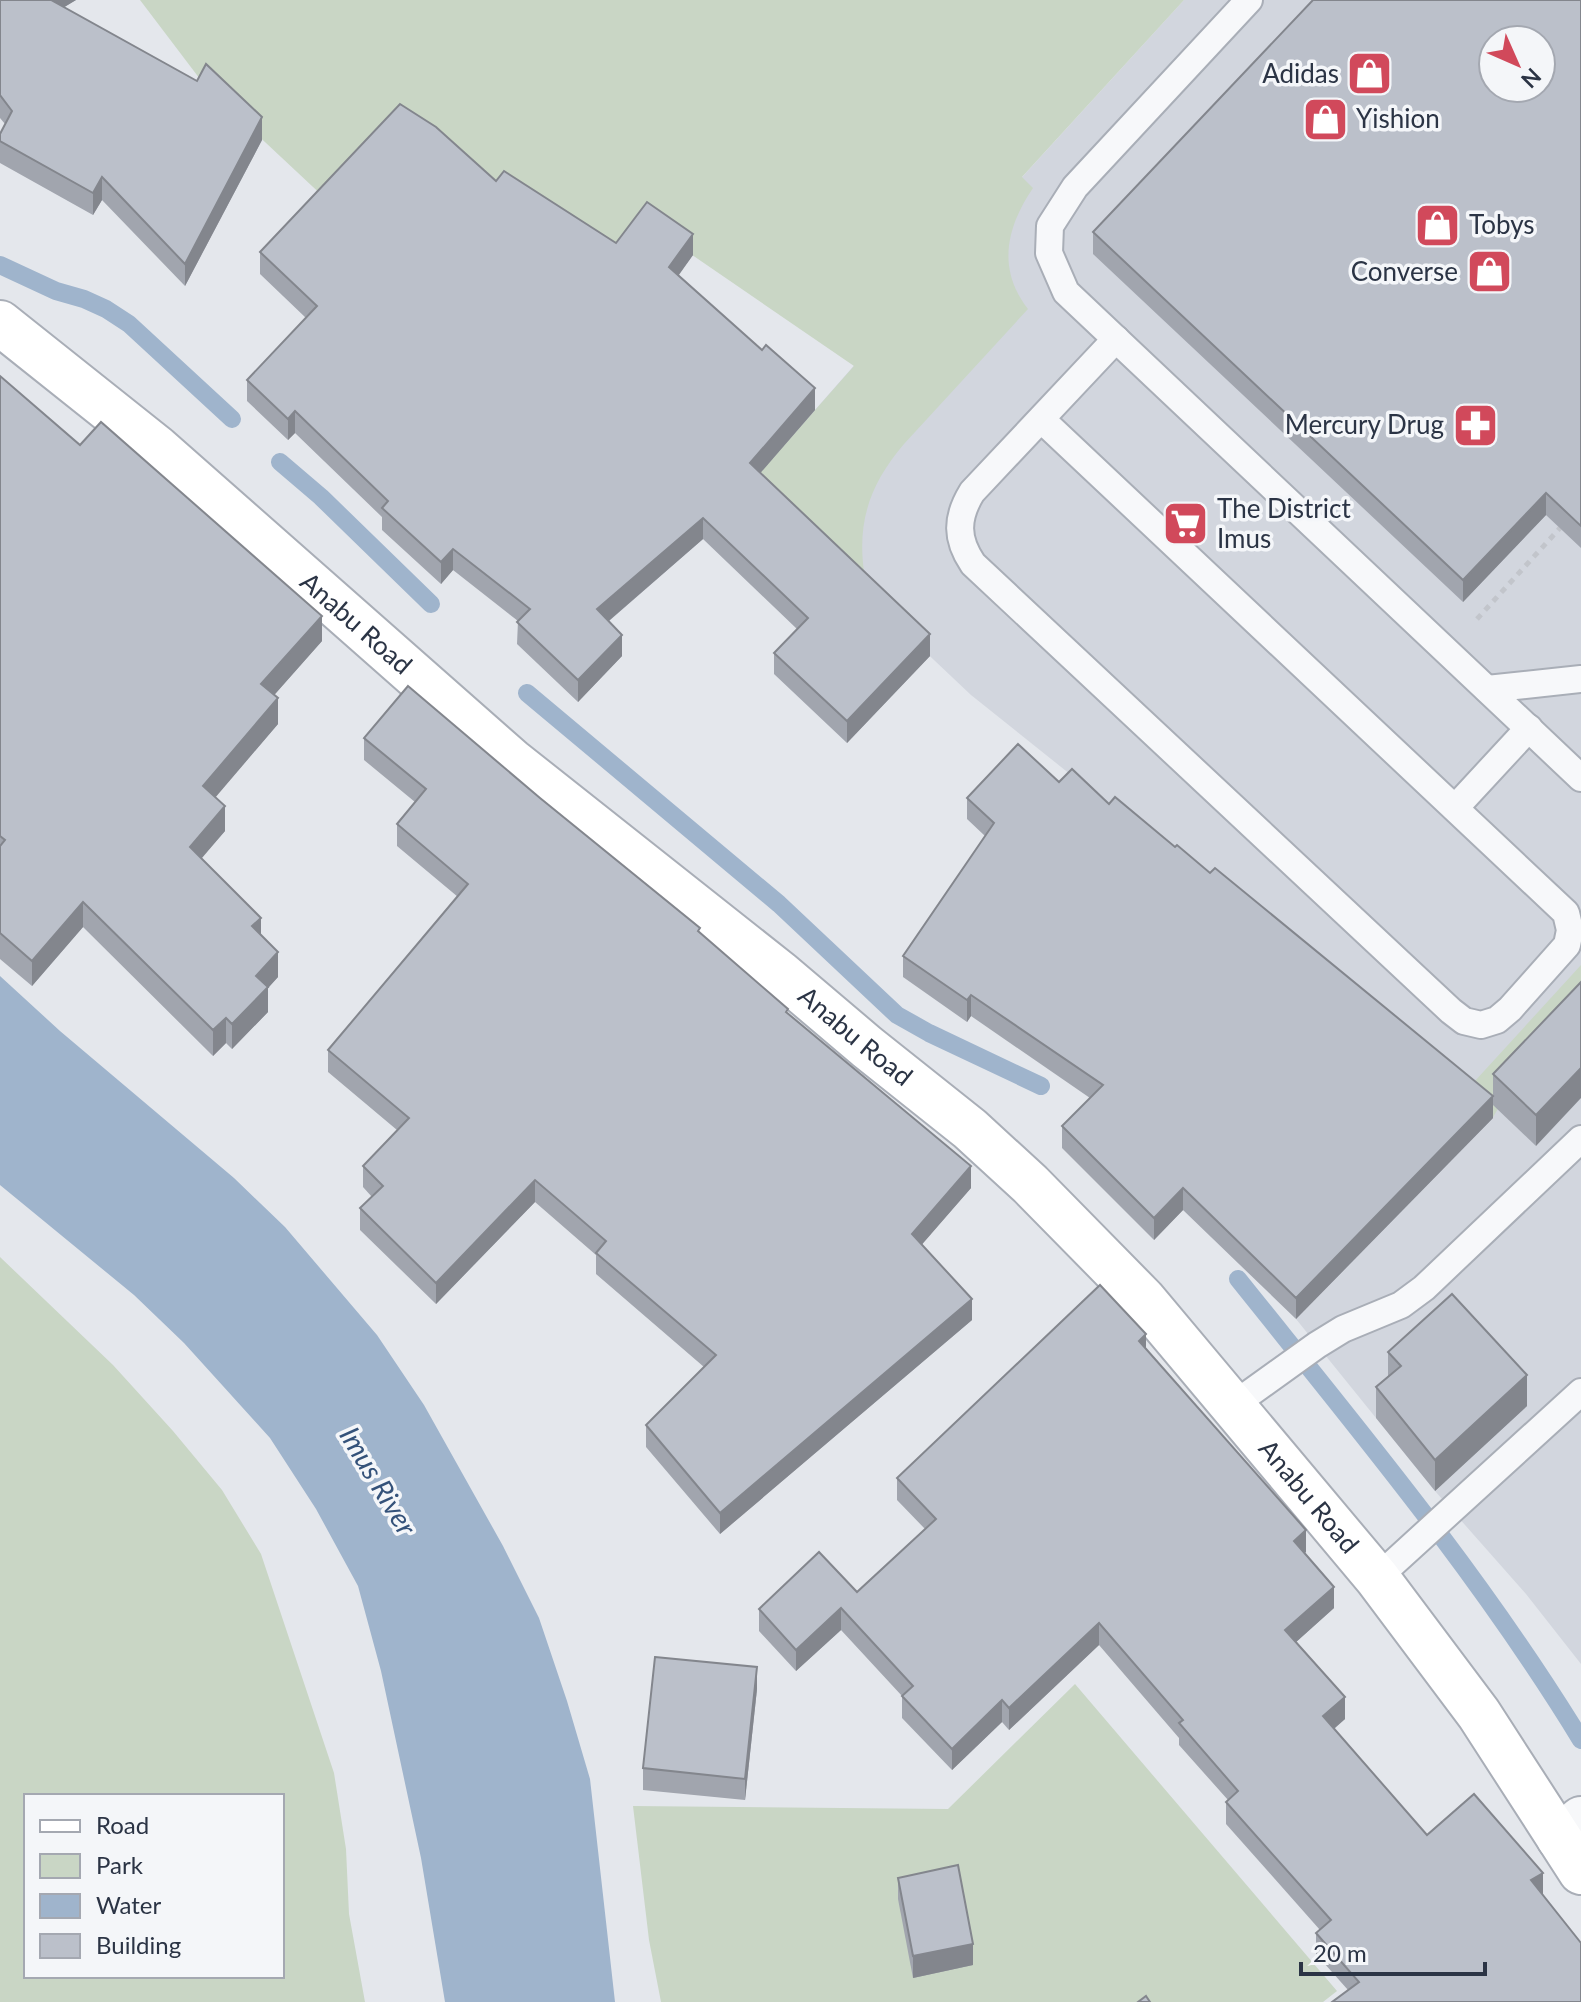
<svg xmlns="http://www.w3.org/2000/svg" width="1581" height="2002" viewBox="0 0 1581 2002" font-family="Lato,sans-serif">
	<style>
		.built { fill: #d2d6de; fill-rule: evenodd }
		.green { fill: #c9d6c5; fill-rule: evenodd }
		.water { fill: #9fb4cc }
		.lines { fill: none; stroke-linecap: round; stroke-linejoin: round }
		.stream { stroke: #9fb4cc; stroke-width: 18 }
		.lane-casing { stroke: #a9aeb7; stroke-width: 30 }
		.street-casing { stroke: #a9aeb7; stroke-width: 48 }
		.secondary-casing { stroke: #a9aeb7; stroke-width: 48 }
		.path { stroke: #c2c5cb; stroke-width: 5; stroke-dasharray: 6 6; stroke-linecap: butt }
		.lane { stroke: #f7f8fa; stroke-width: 26 }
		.street { stroke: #f7f8fa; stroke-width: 44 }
		.secondary { stroke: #fff; stroke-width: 44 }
		.wall { fill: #a1a5ae }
		.shaded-wall { fill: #83868d }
		.building { fill: #bbc0ca; stroke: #83868d; stroke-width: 2; fill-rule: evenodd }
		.labels { text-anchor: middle; stroke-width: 7; stroke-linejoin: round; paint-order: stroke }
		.poi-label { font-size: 26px; fill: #2b3445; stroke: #f4f6f9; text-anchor: end }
		.street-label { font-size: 26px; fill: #2b3445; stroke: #f4f6f9 }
		.water-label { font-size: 28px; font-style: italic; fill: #34527a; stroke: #f4f6f9 }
	</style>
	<rect width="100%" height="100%" fill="#e4e7ec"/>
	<path class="built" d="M 1184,0 L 1581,0 L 1581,1664 L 1526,1594 L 1435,1491 L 1296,1319 L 1491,1119 L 1215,890 L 971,695 L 749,485 L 959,246 ZM 1493,40 L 1541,40 L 1541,88 L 1493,88 Z"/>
	<g class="green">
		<path d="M 140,0 L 1184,0 L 1022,177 L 1033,188 C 1006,228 997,269 1028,309 L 904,444 C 863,492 854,536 869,597 L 749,485 L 854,366 L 647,224 L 616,264 L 328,201 L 206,87 Z"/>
		<polygon points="1581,965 1581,1013 1511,1086 1492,1119 1463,1094"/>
		<path d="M 0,1257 L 113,1365 L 173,1431 L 222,1490 L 261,1554 L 334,1773 L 346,1849 L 349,1914 L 365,2002 L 0,2002 ZM 26,1796 L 282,1796 L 282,1976 L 26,1976 Z"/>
		<polygon points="1075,1684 1337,1991 1323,2002 661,2002 649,1940 633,1806 948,1809"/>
	</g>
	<polygon class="water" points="0,976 60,1031 234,1178 285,1227 377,1335 424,1405 503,1546 539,1618 567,1701 590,1779 615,2002 445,2002 421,1858 381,1671 358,1586 316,1509 270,1438 184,1343 134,1295 0,1185"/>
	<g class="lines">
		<g class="stream">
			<polyline points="0,265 56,291 84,299 106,309 129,324 232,419"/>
			<polyline points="280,462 321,497 431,604"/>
			<polyline points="527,693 779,904 897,1015 929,1033 1041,1086"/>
			<path d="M 1238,1279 C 1358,1429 1481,1576 1581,1740"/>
		</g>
		<defs>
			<g id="lane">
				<polyline points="1249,0 1075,187 1050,226 1049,253 1066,292 1581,778"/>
				<path d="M 1041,419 L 1566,913 L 1570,930 L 1567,945 L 1510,1009 L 1497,1020 L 1481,1025 L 1464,1021 L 1451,1011 L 973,564 C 956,539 956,518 972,492 L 1116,339"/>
				<polyline points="1487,689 1581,679"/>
				<polyline points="1455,808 1529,728"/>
				<polyline points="1232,1406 1317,1345 1343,1329 1401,1305 1424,1288 1581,1139"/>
				<polyline points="1377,1578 1581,1392"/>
			</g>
			<polyline id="street" points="1559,1838 1581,1819"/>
			<g id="secondary">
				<path id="s1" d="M 0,323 L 157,448 L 512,761 L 781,974 L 867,1047 L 970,1129 L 1030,1184 L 1143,1299 L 1377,1578 L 1479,1714 L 1581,1872"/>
			</g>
		</defs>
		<use href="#lane" class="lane-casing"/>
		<use href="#street" class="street-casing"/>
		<use href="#secondary" class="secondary-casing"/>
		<polyline class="path" points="1477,619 1560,528"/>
		<use href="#lane" class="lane"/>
		<use href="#street" class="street"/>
		<use href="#secondary" class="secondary"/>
	</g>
	<g class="wall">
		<polygon points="0,0 76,0 64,7 262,140 185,286 102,200 93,215 0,163 0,134 5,124 0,118"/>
		<polygon points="1581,0 1581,548 1546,515 1463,602 1093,254 1093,232"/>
		<polygon points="496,181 616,243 693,255 678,275 815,410 760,473 930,656 847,743 774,674 774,653 797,629 703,539 609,621 622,656 578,702 517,644 518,621 453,570 441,584 382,530 382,517 295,433 288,440 247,401 247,380 306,318 260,274 260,252"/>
		<polygon points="0,376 80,445 322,641 274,695 278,724 215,797 225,831 201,858 261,934 278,977 268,988 268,1012 232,1049 226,1043 213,1056 83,927 32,986 0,959"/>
		<polygon points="364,738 700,933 788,1014 971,1188 921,1245 972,1320 720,1534 646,1447 646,1425 704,1367 596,1274 596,1255 535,1202 436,1304 360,1230 360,1208 372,1197 363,1187 363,1166 397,1130 328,1072 328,1050 458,897 397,846 397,824 415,802 364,760"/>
		<polygon points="1059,782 1109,804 1493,1118 1296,1319 1183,1210 1154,1240 1062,1148 1062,1126 1090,1098 971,1016 967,1022 903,977 903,956 985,836 967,819 967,798"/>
		<polygon points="1581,982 1536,1146 1493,1105 1493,1074"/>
		<polygon points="1146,1349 1306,1552 1304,1553 1334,1608 1296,1642 1345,1719 1334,1729 1427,1835 1543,1894 1348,1990 1316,1954 1316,1933 1320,1930 1226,1824 1226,1802 1228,1800 1179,1745 1179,1738 1099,1645 1009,1730 1002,1722 952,1770 902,1718 902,1696 841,1630 796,1671 759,1631 759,1609 857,1592 925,1529 897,1500 897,1478"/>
		<polygon points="1388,1352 1527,1406 1435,1491 1376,1418 1376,1387 1388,1376"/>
		<polygon points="757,1689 745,1800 643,1790 643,1768"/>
		<polygon points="898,1878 973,1965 913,1978 898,1899"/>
	</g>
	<g class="shaded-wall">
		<polygon points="45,0 76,0 45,19"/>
		<polygon points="262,117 262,140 185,286 185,264"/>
		<polygon points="102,177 102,200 93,215 93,193"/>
		<polygon points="693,234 693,255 669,289 669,267"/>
		<polygon points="815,388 815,410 750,485 750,463"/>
		<polygon points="295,411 295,433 288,440 288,419"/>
		<polygon points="1546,493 1546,515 1463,602 1463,580"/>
		<polygon points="703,518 703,539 597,631 597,609"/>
		<polygon points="453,549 453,570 441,584 441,562"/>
		<polygon points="322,616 322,641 261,710 261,684"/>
		<polygon points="930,634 930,656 847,743 847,721"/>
		<polygon points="622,635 622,656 578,702 578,680"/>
		<polygon points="278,698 278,724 203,812 203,786"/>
		<polygon points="225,806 225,831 190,872 190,847"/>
		<polygon points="83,902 83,927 32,986 32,961"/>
		<polygon points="261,918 261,943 252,926"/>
		<polygon points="278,952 278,977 268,988 268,1012 232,1049 232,1024 256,976"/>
		<polygon points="971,995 971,1016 967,1022 967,1000"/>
		<polygon points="226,1018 226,1043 213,1056 213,1030"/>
		<polygon points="1581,1068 1581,1098 1536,1146 1536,1115"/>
		<polygon points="1493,1096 1493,1118 1296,1319 1296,1298"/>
		<polygon points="971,1166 971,1188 912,1256 912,1234"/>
		<polygon points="535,1180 535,1202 436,1304 436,1283"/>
		<polygon points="1183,1188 1183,1210 1154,1240 1154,1218"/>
		<polygon points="972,1299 972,1320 720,1534 720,1513"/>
		<polygon points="1146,1334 1146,1356 1139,1341"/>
		<polygon points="1527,1375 1527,1406 1435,1491 1435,1460"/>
		<polygon points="1306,1530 1306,1552 1294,1562 1294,1541"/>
		<polygon points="1334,1587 1334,1608 1285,1652 1285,1630"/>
		<polygon points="841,1608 841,1630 796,1671 796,1650"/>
		<polygon points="1099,1623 1099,1645 1009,1730 1009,1708"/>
		<polygon points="757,1667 757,1689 745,1800 745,1779"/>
		<polygon points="1345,1697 1345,1719 1323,1738 1323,1716"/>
		<polygon points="1002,1700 1002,1722 952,1770 952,1749"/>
		<polygon points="1543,1873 1543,1894 1531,1902 1531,1880"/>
		<polygon points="973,1944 973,1965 913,1978 913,1956"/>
	</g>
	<g class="building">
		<polygon points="0,0 51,0 197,81 206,64 262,117 185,264 102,177 93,193 0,141 0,134 12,111 0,95"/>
		<path d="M 1313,0 L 1581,0 L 1581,526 L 1546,493 L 1463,580 L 1093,232 ZM 1493,40 L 1541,40 L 1541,88 L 1493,88 Z"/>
		<polygon points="400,104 436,127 496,181 504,171 616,243 647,202 693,234 669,267 762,350 766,345 815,388 750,463 930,634 847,721 774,653 808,618 703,518 597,609 622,635 578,680 517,622 530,609 453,549 441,562 382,508 388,501 295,411 288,419 247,380 317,306 260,252"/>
		<polygon points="0,376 80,445 101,422 322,616 261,684 278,698 203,786 225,806 190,847 261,918 252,926 278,952 256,976 268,987 232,1024 226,1018 213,1030 83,902 32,961 0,933 0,846 5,840 0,836"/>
		<polygon points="408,686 540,798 700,928 698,931 788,1009 786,1012 971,1166 912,1234 972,1299 720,1513 646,1425 716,1355 596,1253 606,1241 535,1180 436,1283 360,1208 383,1186 363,1166 409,1118 328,1050 468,884 397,824 426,789 364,738"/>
		<polygon points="1018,744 1059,782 1072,769 1109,804 1115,797 1175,847 1177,845 1210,873 1215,868 1493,1096 1296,1298 1183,1188 1154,1218 1062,1126 1103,1085 971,995 967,1000 903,956 994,823 967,798"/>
		<polygon points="1581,982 1581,1068 1536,1115 1493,1074"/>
		<polygon points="1100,1285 1146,1334 1139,1341 1306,1530 1294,1541 1334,1587 1285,1630 1345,1697 1323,1716 1427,1835 1474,1794 1543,1873 1531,1880 1581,1943 1581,2002 1332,2002 1359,1982 1316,1933 1331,1920 1226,1802 1238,1791 1179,1723 1183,1720 1099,1623 1009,1708 1002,1700 952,1749 902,1696 913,1686 841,1608 796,1650 759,1609 819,1552 857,1592 936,1519 897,1478"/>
		<polygon points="1452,1294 1527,1375 1435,1460 1376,1387 1401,1366 1388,1352"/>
		<polygon points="655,1657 757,1667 745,1779 643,1768"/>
		<polygon points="958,1865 973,1944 913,1956 898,1878"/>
		<polygon points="1146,1996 1150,2002 1138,2002"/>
	</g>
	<defs>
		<symbol id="shop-square" viewBox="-11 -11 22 22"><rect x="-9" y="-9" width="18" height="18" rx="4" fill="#d1495b" stroke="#f4f6f9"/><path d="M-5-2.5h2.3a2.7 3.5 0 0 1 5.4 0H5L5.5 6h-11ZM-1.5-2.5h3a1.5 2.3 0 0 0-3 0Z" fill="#fff"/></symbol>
		<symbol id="pharmacy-square" viewBox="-11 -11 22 22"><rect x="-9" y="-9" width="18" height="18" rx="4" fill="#d1495b" stroke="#f4f6f9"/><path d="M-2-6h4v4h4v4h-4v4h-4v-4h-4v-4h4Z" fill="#fff"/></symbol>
		<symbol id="supermarket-square" viewBox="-11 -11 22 22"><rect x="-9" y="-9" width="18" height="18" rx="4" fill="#d1495b" stroke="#f4f6f9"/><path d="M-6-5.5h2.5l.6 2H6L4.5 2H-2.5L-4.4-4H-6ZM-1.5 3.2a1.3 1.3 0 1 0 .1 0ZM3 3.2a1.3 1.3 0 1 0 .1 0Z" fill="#fff"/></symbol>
	</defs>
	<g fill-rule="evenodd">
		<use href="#shop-square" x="1344" y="48" width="51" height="51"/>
		<use href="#shop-square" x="1300" y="94" width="51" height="51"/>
		<use href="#shop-square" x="1412" y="200" width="51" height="51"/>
		<use href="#shop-square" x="1464" y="246" width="51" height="51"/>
		<use href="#pharmacy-square" x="1450" y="400" width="51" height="51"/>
		<use href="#supermarket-square" x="1160" y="498" width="51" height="51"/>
	</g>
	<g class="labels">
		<g class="poi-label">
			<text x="1339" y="83">Adidas</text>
			<text x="1356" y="128" text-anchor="start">Yishion</text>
			<text x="1469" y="234" text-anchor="start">Tobys</text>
			<text x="1458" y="281">Converse</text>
			<text x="1444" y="434">Mercury Drug</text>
			<text x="1217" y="518" text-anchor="start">The District<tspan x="1217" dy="30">Imus</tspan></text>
		</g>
		<g class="street-label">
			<text dy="9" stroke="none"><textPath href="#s1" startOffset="466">Anabu Road</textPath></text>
			<text dy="9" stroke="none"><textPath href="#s1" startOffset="1114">Anabu Road</textPath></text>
			<text dy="9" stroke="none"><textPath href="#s1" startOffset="1762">Anabu Road</textPath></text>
		</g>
		<g class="water-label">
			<text transform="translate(378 1481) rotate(59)" y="10">Imus River</text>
		</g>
	</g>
	<rect x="24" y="1794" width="260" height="184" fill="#f4f6f9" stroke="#a4a8b1" stroke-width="2"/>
	<rect x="40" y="1820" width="40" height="12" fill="#ffffff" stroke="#a4a8b1" stroke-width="2"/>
	<text x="96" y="1834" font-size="24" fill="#2b3445">Road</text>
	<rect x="40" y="1854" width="40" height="24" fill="#c9d6c5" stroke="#a4a8b1" stroke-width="2"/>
	<text x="96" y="1874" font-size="24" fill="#2b3445">Park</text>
	<rect x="40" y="1894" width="40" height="24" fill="#9fb4cc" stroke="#a4a8b1" stroke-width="2"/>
	<text x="96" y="1914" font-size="24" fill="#2b3445">Water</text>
	<rect x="40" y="1934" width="40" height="24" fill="#bbc0ca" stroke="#a4a8b1" stroke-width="2"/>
	<text x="96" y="1954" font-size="24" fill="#2b3445">Building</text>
	<g transform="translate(1517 64) rotate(135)"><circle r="38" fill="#f4f6f9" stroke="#a4a8b1" stroke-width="2"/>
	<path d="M0-6L14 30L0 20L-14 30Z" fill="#d1495b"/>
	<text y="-12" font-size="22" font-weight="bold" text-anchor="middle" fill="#2b3445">N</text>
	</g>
	<path d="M1301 1962v12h184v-12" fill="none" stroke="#2b3445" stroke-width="4"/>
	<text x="1313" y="1962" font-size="24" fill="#2b3445" stroke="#f4f6f9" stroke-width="6" paint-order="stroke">20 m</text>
</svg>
